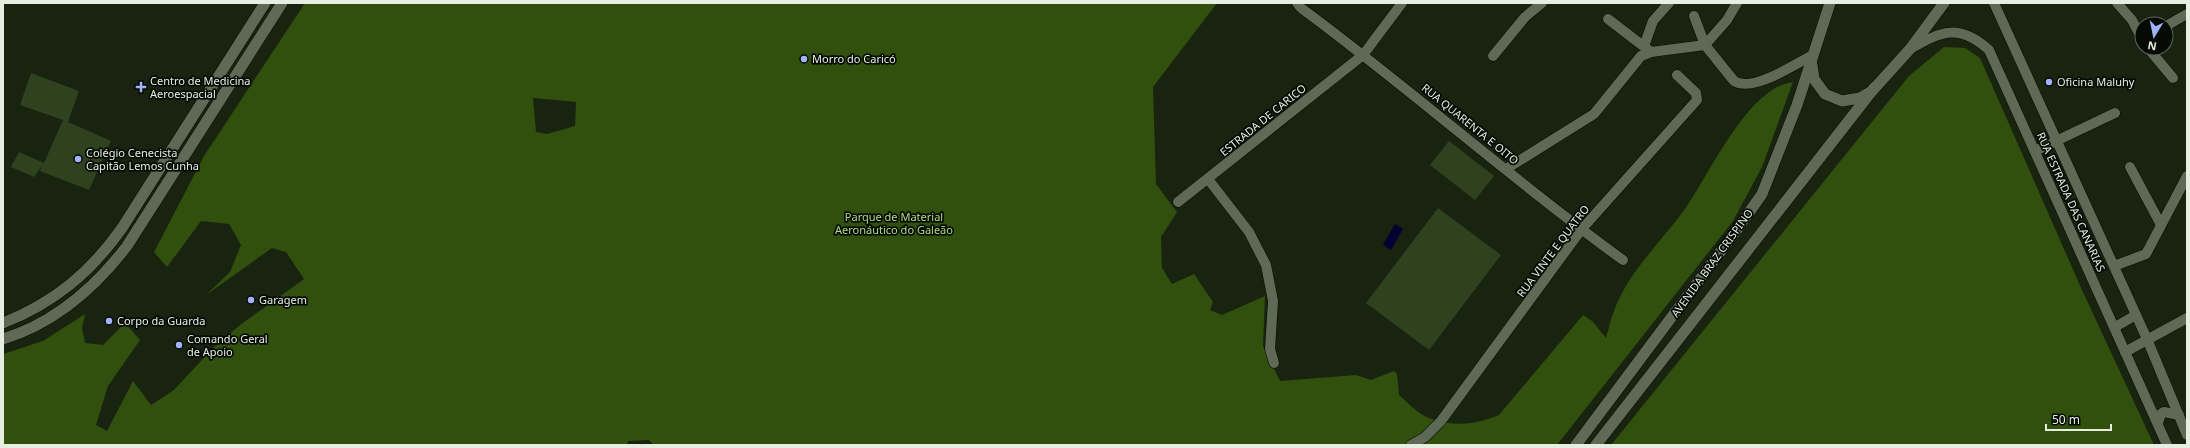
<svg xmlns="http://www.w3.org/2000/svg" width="2190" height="448" viewBox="0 0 2190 448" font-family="'Noto Sans',sans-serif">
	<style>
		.green { fill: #2f421f }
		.forest { fill: #31500d; fill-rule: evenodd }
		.water { fill: #050034 }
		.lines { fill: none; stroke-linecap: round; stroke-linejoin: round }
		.minor-casing { stroke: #040c00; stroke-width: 11 }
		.secondary-casing { stroke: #040c00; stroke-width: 12 }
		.minor { stroke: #5e6a55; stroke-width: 10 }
		.secondary { stroke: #5e6a55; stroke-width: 11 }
		.poi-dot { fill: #a1b3fd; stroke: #060a04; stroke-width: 1.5 }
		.labels { text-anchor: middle; stroke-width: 3.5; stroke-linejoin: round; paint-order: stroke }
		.poi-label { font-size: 11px; fill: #e6eee1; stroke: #060a04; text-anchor: start }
		.street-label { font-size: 11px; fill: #e6eee1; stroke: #060a04 }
		.park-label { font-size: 11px; fill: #aedf85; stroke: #060a04 }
	</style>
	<rect width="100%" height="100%" fill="#182310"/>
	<g class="green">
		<polygon points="31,73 79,91 68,122 111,141 89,190 40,171 42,166 34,177 11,167 19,152 44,163 63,120 20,105"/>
		<polygon points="1449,141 1494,176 1475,200 1430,165"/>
		<polygon points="1438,208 1501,255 1429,350 1366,303"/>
	</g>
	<g class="forest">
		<path d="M 305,3 L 1217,3 L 1153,87 L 1156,184 L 1177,212 L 1161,237 L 1162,268 L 1172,284 L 1194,274 L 1213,302 L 1210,310 L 1222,315 L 1265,296 L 1263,346 L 1280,381 L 1356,375 L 1371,380 L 1394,371 L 1397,374 L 1399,395 C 1407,402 1418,414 1429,418 C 1454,427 1475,425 1499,415 L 1583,315 L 1592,321 L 1606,338 C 1609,329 1610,320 1614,311 C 1628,272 1661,242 1685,209 C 1710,174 1747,88 1793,82 L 1762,167 L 1733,221 L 1557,445 L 654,445 L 649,440 L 628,441 L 627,445 L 3,445 L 3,354 L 43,341 L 85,314 L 82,328 L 85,343 L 103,345 L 125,323 L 140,340 L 108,386 L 96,425 L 107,431 L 133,381 L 151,405 L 174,390 L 213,348 L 240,325 L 304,279 L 286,252 L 272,248 L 206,295 L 230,272 L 241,245 L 229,224 L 201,221 L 167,267 L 154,252 L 204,156 ZM 533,98 L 576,102 L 575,126 L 547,134 L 536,132 Z"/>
		<polygon points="1944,47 1965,48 1980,58 2082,290 2154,445 1611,445 1909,76"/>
	</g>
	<polygon class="water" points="1395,224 1403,229 1391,250 1383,245"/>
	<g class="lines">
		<defs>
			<g id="minor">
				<path d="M 1297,3 L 1301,8 C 1411,89 1512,180 1623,260"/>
				<path d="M 1737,3 L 1727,20 L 1705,45 L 1734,81 C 1753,93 1795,64 1813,55"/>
				<polyline points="1994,3 2147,339 2187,435"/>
				<polyline points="2117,3 2132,20 2142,39"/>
				<polyline points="1608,19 1651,52 1705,45 1694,16"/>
				<polyline points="2166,26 2187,14"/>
				<polyline points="1644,46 1653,21 1669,3"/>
				<polyline points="2148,48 2173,78"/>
				<path d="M 1910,49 C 1942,31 1959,23 1989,50 L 2167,445"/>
				<polyline points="1493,56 1525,17 1542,3"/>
				<polyline points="2035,151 2115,113"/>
				<polyline points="2130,167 2161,225"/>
				<polyline points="1506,169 1594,114 1641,56 1651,52"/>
				<polyline points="1208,179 1249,232 1266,265 1273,301 1270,349 1274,363"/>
				<polyline points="1178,202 1363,55 1402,3"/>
				<polyline points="2114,266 2146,254 2187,176"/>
				<polyline points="2115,327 2136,315"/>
				<polyline points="2125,352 2187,318"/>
				<polyline points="2158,423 2161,414 2164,412 2179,415"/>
				<polyline points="1411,445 1425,437 1441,421 1581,230 1697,100 1696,93 1677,75"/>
			</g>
			<g id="secondary">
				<polyline points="1812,65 1814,79 1825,94 1842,101 1860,98 1872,91 1910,49 1944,3"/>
				<path d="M 3,323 C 54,303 91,272 122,228 L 265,3"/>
				<path d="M 3,339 C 55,323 94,289 127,246 L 282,3"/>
				<polyline points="1576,445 1736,231 1762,194 1797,105 1830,3"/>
				<polyline points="1596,445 1875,87"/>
			</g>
		</defs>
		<use href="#minor" class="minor-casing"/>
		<use href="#secondary" class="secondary-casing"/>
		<use href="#minor" class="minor"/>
		<use href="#secondary" class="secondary"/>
	</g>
	<g class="poi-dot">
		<circle cx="804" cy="59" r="4"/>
		<circle cx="2049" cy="82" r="4"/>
		<path d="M139 81h4v4h4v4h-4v4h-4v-4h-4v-4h4z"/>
		<circle cx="78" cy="159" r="4"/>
		<circle cx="251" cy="300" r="4"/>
		<circle cx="109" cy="321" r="4"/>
		<circle cx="179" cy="345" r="4"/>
	</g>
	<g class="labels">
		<g class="poi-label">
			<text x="812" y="63">Morro do Caricó</text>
			<text x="150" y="85">Centro de Medicina<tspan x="150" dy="13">Aeroespacial</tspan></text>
			<text x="2057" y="86">Oficina Maluhy</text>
			<text x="86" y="157">Colégio Cenecista<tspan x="86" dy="13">Capitão Lemos Cunha</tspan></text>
			<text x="259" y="304">Garagem</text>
			<text x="117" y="325">Corpo da Guarda</text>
			<text x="187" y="343">Comando Geral<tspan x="187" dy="13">de Apoio</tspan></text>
		</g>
		<g class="street-label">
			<text transform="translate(1263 120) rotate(-39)" y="4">ESTRADA DE CARICO</text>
			<text transform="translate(1470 124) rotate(39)" y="4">RUA QUARENTA E OITO</text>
			<text transform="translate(2071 202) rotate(66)" y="4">RUA ESTRADA DAS CANARIAS</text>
			<text transform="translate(1553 251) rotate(-53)" y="4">RUA VINTE E QUATRO</text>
			<text transform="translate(1712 263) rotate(-54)" y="4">AVENIDA BRAZ CRISPINO</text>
		</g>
		<g class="park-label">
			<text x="894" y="221">Parque de Material<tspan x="894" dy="13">Aeronáutico do Galeão</tspan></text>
		</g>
	</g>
	<rect width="2190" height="448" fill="none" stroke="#e6eee1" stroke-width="8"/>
	<g transform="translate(2154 36) rotate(190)"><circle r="19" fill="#060a04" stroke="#60655c"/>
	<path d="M0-3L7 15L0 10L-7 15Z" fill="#a1b3fd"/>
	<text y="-6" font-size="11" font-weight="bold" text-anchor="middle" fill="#e6eee1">N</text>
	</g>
	<path d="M2046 424v6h65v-6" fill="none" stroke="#e6eee1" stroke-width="2"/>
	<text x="2052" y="424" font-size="12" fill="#e6eee1" stroke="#060a04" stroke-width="3" paint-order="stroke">50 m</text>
</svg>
